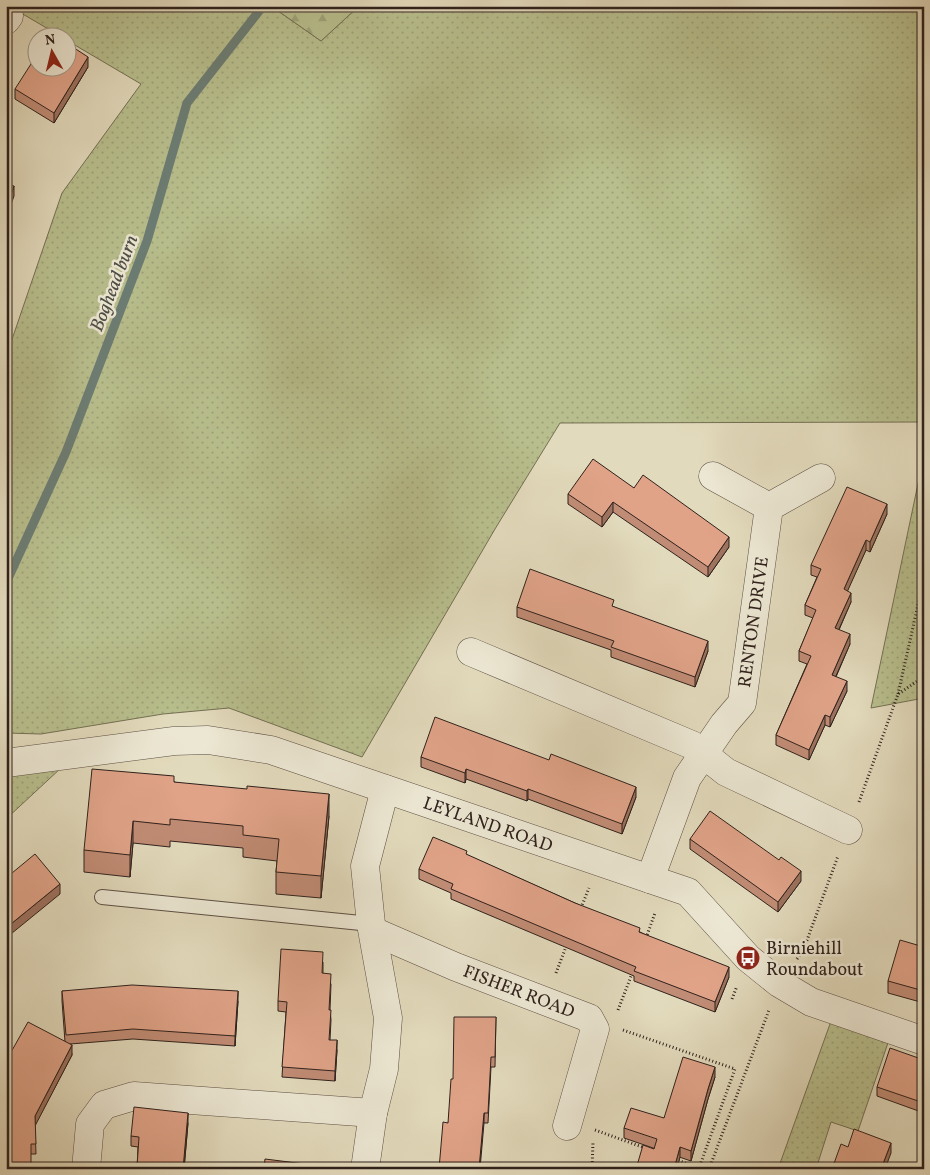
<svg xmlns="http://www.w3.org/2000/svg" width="930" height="1175" viewBox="0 0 930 1175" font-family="Vollkorn,serif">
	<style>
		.grass { fill: url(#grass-dots); stroke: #747054 }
		.forest { fill: url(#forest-firs); stroke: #747054 }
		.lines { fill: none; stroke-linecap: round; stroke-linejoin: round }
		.stream { stroke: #6c7d74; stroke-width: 9 }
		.service-casing { stroke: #5c4f44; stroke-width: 16 }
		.minor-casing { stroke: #5c4f44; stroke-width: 29 }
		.tertiary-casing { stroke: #5c4f44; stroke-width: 29 }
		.path { stroke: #2f211c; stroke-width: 3; stroke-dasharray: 1 2.5; stroke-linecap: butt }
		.service { stroke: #ece7d3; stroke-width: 14 }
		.minor { stroke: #ece7d3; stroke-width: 28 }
		.tertiary { stroke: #ece7d3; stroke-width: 28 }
		.wall { fill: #c18c75; stroke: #2f211c }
		.shaded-wall { fill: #9d725f; stroke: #2f211c }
		.building { fill: #e0a388; stroke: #2f211c }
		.labels { text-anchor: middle; stroke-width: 5; stroke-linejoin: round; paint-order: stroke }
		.street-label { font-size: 18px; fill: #2f211c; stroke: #ece7d3 }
		.poi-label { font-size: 18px; fill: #2f211c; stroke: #ece7d3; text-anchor: start }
		.water-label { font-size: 19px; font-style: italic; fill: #4e4f48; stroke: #ece7d3 }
	</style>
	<defs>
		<pattern id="grass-dots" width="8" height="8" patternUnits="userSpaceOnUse" patternTransform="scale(1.25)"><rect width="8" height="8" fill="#b8be8d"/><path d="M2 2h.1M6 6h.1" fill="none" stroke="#9ea379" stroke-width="1.8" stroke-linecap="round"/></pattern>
		<pattern id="forest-firs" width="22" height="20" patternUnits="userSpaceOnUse" patternTransform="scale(1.25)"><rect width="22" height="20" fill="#b8be8d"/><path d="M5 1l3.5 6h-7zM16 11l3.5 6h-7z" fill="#9ea379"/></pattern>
	</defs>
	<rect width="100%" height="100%" fill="#e2dabc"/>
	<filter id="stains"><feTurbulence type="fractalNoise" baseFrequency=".004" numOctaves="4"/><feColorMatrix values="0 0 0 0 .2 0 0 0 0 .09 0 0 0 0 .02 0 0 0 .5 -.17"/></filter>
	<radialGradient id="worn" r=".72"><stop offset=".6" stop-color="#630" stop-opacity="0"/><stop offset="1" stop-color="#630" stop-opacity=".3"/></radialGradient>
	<g class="grass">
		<polygon points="9,6 271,6 321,41 359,6 924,6 924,422 560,423 495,529 362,757 229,708 163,714 41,734 6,733 6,357 62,193 141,84 68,41 68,38 62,37"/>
		<polygon points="924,455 924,698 871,708"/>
		<polygon points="75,755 6,819 6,763"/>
		<polygon points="835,1010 892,1031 858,1131 831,1122 816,1169 778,1169"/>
	</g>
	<polygon class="forest" points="271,6 359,6 321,41"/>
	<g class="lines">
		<polyline class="stream" points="6,583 66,452 147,241 187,103 263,6"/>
		<defs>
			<polyline id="service" points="102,897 371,924"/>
			<g id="minor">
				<polyline points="6,20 9,16"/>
				<polyline points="713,476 769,507"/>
				<polyline points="471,652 692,745 726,772 848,830"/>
				<polyline points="650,879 687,778 724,724 742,703 769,507 821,478"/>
				<polyline points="373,931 456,967 589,1018 595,1029 567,1126"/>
				<polyline points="86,1169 90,1124 104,1105 134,1096 373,1113"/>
				<polyline points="365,1169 373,1113 384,1069 388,1018 371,924 365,866 385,789"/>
			</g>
			<polyline id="tertiary" points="6,763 174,741 208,740 271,750 688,892 748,958 779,983 811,1002 924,1041"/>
		</defs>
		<use href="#service" class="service-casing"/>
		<use href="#minor" class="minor-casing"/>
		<use href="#tertiary" class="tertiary-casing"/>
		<g class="path">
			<polyline points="898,694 924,578"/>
			<polyline points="859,802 898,694 919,680 924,679"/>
			<polyline points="581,908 589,888"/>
			<polyline points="646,938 655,913"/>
			<polyline points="797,959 803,951 838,856"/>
			<polyline points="556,973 567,944"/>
			<polyline points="732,999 737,986"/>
			<polyline points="618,1010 633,971"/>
			<polyline points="623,1030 735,1069 699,1168 677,1160"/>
			<polyline points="595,1130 645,1148"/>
			<polyline points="592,1169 593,1142"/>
			<polyline points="709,1169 769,1010"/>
		</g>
		<use href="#service" class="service"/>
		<use href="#minor" class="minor"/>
		<use href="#tertiary" class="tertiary"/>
	</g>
	<g class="wall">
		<polygon points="88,67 54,123 15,99 15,89"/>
		<polygon points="634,488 729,547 708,577 613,512 602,527 568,504 568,494"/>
		<polygon points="887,514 870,552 866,550 847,591 851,602 839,630 850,644 836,677 847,691 830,727 825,725 809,760 776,745 776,735 807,664 799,661 799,651 813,618 805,615 805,605 817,577 811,575 811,565"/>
		<polygon points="517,607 614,607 708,651 695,687 611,657 611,650 517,617"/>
		<polygon points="421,757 636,797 622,834 528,799 527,801 466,779 465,783 421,767"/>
		<polygon points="174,782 329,816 321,898 276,894 276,872 277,861 243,857 243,848 170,841 170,847 133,843 130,877 84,872 84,850"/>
		<polygon points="690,839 801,881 778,912 690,849"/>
		<polygon points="467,855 640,932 729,977 715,1012 634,981 634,976 451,899 451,893 419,879 419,869"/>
		<polygon points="924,947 924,1003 888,993 888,981"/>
		<polygon points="323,962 323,973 331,984 330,1010 331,1020 330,1040 337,1050 335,1081 282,1077 286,1012 278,1011 278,1001"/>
		<polygon points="62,991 238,1001 235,1046 133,1039 70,1044 72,1055 35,1125 36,1154 31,1154 6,1169 65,1042 62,1001"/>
		<polygon points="496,1017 495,1067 491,1067 488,1123 448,1123"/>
		<polygon points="924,1060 924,1113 877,1096 877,1087"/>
		<polygon points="715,1077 708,1099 691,1161 624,1138 624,1128 664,1118"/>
		<polygon points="188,1123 184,1169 137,1169 138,1147 131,1146 131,1136"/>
	</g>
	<g class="shaded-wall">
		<polygon points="88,57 88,67 54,123 54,113"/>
		<polygon points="14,186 14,196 6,218 6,208"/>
		<polygon points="613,502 613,512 602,527 602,517"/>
		<polygon points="887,504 887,514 870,552 870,542"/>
		<polygon points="729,537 729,547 708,577 708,567"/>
		<polygon points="866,540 866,550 844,599 844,589"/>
		<polygon points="851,593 851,602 835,638 835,628"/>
		<polygon points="850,634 850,644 832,685 832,675"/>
		<polygon points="708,641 708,651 695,687 695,677"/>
		<polygon points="847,681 847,691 830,727 830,717"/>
		<polygon points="825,715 825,725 809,760 809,750"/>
		<polygon points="466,769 466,779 465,783 465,773"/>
		<polygon points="636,787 636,797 622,834 622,824"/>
		<polygon points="528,789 528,799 527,801 527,791"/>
		<polygon points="329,794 329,816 321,898 321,876"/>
		<polygon points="133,821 133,843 130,877 130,855"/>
		<polygon points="801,871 801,881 778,912 778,902"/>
		<polygon points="60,884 60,894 6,938 6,928"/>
		<polygon points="729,967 729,977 715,1012 715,1002"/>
		<polygon points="238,991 238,1001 235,1046 235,1036"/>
		<polygon points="337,1040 337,1050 335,1081 335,1071"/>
		<polygon points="72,1045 72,1055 35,1126 35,1116"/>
		<polygon points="715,1067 715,1077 708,1099 691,1161 691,1151 708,1089"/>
		<polygon points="188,1113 188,1123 184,1169 183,1169"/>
		<polygon points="484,1113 484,1123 480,1169 479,1169"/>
		<polygon points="891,1143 891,1153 885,1169 881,1169"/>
		<polygon points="680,1147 680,1157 677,1169 674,1169"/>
	</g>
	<g class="building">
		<polygon points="49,33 56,38 47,38"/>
		<polygon points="68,44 88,57 54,113 15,89 38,53 38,68 68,68"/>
		<polygon points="6,184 14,186 6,208"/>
		<polygon points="593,459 634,488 643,475 729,537 708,567 613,502 602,517 568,494"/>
		<polygon points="847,487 887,504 870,542 866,540 844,589 851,593 835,628 850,634 832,675 847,681 830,717 825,715 809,750 776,735 811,656 799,651 816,610 805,605 821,569 811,565"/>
		<polygon points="530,569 614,600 612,606 708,641 695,677 611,647 614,641 517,607"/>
		<polygon points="435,717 549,760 551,754 636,787 622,824 528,789 527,791 466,769 465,773 421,757"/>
		<polygon points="92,769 174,776 174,782 247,789 247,786 329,794 321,876 276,872 279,839 243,835 243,826 170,819 170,825 133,821 130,855 84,850"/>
		<polygon points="710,811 779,860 781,857 801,871 778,902 690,839"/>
		<polygon points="433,837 467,851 466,854 575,903 640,928 639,932 729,967 715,1002 634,971 636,967 451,889 453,884 419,869"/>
		<polygon points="35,854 60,884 6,928 6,878"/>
		<polygon points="900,940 924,947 924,991 888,981"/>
		<polygon points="281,949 323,952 322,973 331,974 329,1010 331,1010 329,1040 337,1040 335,1071 282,1067 287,1002 278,1001"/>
		<polygon points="132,985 238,991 235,1036 133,1029 66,1035 62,991"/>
		<polygon points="454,1017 496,1017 495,1057 491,1057 488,1113 484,1113 479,1169 439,1169 443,1122 448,1123 451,1079 453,1079"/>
		<polygon points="28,1022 72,1045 35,1116 36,1144 31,1144 31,1169 6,1169 6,1061"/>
		<polygon points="890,1048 924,1060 924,1103 877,1087"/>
		<polygon points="683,1057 715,1067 708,1089 691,1151 680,1147 674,1169 636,1169 643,1145 654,1149 657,1139 624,1128 631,1108 664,1118"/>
		<polygon points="134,1107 188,1113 183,1169 139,1169 139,1167 137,1167 139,1137 131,1136"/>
		<polygon points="854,1129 891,1143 881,1169 832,1169 841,1144 848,1147"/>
		<polygon points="265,1159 313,1165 313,1169 264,1169"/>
	</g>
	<defs>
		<symbol id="bus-disc" viewBox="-11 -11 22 22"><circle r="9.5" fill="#8f2418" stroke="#ece7d3"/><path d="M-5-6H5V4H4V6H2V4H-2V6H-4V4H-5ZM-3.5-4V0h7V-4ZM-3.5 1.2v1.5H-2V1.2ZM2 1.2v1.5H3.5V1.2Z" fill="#fff"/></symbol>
	</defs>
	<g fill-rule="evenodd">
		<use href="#bus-disc" x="734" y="944" width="28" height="28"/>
	</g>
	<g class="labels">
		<g class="street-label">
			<text transform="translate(753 622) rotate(-82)" y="6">RENTON DRIVE</text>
			<text transform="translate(488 824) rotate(19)" y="6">LEYLAND ROAD</text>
			<text transform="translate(519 991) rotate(21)" y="6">FISHER ROAD</text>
		</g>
		<g class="poi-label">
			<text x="766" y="954">Birniehill<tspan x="766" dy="21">Roundabout</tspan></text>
		</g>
		<g class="water-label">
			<text transform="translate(113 283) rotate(-69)" y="7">Boghead burn</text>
		</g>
	</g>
	<rect width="930" height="1175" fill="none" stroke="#e2dabc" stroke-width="25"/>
	<rect x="8" y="8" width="915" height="1160" fill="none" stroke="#2f211c" stroke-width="2.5"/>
	<rect x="12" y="12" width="905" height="1150" fill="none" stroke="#2f211c"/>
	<g transform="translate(52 52) rotate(352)"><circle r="24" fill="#ece7d3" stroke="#a0988a"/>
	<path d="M0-4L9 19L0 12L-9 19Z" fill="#8f2418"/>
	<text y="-8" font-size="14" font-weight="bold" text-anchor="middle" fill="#2f211c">N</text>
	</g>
	<rect width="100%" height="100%" filter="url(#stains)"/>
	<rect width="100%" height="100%" fill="url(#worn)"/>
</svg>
